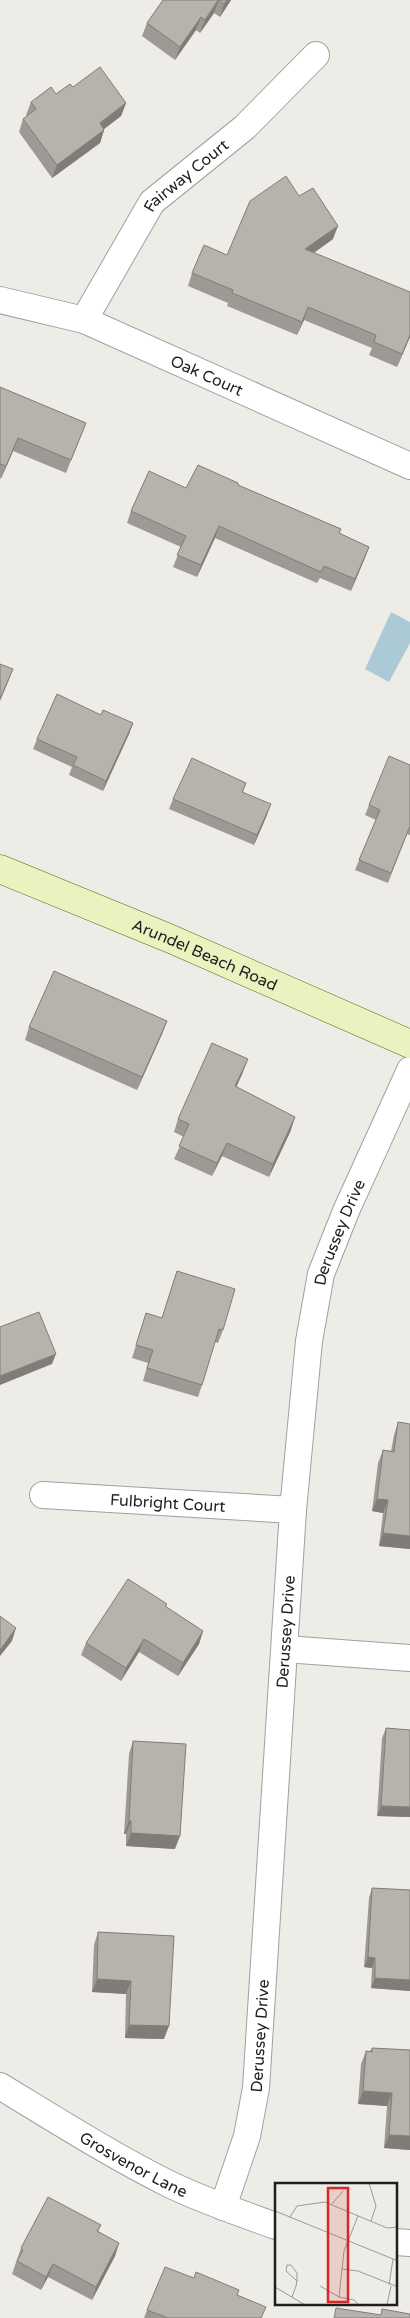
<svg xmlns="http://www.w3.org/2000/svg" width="410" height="2318" viewBox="0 0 410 2318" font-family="'Varela Round',sans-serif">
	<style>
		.water { fill: #acc9d6 }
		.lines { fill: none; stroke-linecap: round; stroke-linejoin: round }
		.street-casing { stroke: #a0a0a0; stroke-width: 28 }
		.secondary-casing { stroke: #586913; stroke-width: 29 }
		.street { stroke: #fff; stroke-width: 26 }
		.secondary { stroke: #ebf2c0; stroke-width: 28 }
		.wall { fill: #9d9994 }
		.shaded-wall { fill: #807d78 }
		.building { fill: #b7b2ac; stroke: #807d78 }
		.labels { text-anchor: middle; stroke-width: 4; stroke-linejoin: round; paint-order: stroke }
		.street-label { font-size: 16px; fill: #1f1f1f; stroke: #fff }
		.inset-road { fill: none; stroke: #9b9a96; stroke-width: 1 }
		.view { fill: #d62828; fill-opacity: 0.15; stroke: #d62828; stroke-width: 2.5 }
		.inset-edge { fill: none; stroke: #1f1f1f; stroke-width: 2.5 }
	</style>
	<rect width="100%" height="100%" fill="#eeece6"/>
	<polygon class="water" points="391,612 410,622 410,643 389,682 365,669"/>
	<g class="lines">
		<defs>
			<g id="street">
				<path id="s1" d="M 0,300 L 84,320 L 410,466"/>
				<path id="s2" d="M 84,320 L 152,202 L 245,127 L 316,55"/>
				<path id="s3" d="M 43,1495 L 293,1510"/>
				<polyline points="285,1649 410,1658"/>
				<path id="s4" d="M 0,2086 C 56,2120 111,2155 169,2184 C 204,2201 240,2213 276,2226"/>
				<path id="s5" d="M 223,2207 L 247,2136 L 256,2088 L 293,1510 L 309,1341 L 321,1274 L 346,1211 L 410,1070"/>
				<polyline points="396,2242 410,2243"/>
			</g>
			<g id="secondary">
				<path id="s6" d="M 0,869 L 171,939 L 410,1044"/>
			</g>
		</defs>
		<use href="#street" class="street-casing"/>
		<use href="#secondary" class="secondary-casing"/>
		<use href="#street" class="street"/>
		<use href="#secondary" class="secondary"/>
	</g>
	<g class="wall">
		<polygon points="163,0 231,0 220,17 214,13 200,33 196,30 175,60 142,36 147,23"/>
		<polygon points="73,87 126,103 121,116 104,129 104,130 100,143 52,178 19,132 23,119 27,116 26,115 31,102 56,94"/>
		<polygon points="299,196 333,239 314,253 410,337 397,367 369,355 372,348 304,320 297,335 227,306 228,303 188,286 192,273 227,255"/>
		<polygon points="0,387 86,423 66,473 13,451 1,479 0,478"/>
		<polygon points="238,485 341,529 339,534 369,547 351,591 320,578 317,583 215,538 197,577 173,567 181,547 127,523 131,511 186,488"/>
		<polygon points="101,715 133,723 129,734 103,791 69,775 72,767 33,749 37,739"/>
		<polygon points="410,765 410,835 407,834 388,883 355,870 376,820 365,815 369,805"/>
		<polygon points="246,783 243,792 267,815 254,845 169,809 173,799"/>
		<polygon points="167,1021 162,1034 137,1090 25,1040 29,1027"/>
		<polygon points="243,1072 236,1087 291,1130 269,1177 222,1156 212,1176 174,1159 184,1137 174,1132 178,1119"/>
		<polygon points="177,1271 223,1330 218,1343 215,1342 202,1385 198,1397 143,1381 148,1363 132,1358 146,1313 162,1318"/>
		<polygon points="398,1422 410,1424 410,1549 379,1546 383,1513 372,1511 378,1463 383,1450 391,1451 394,1435"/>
		<polygon points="167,1604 166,1607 203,1631 199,1644 178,1676 139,1652 121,1681 81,1655 86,1643"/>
		<polygon points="386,1728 410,1730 410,1817 377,1816 382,1738"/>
		<polygon points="133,1741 175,1849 126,1846 126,1834 124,1834 129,1754"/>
		<polygon points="372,1888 410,1890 410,1991 371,1988 372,1968 364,1967 369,1898"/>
		<polygon points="98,1932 174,1936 164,2039 125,2038 126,1994 92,1992 94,1945"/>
		<polygon points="372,2048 410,2050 410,2150 384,2148 387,2106 358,2104 361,2064 366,2051 370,2051"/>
		<polygon points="101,2225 98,2232 119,2243 115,2256 92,2300 48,2277 41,2290 12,2274 21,2248"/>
		<polygon points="237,2295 262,2318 144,2318 147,2310"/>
	</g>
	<g class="shaded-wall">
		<polygon points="219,0 214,13 200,33 205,20"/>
		<polygon points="227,0 231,0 220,17 224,4"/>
		<polygon points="201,17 196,30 175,60 180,47"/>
		<polygon points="126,103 121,116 95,136 100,123"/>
		<polygon points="104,130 100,143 52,178 57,165"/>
		<polygon points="338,226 333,239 300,262 305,249"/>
		<polygon points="308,307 304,320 297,335 302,322"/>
		<polygon points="410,335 410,337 397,367 402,354"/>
		<polygon points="18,438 13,451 1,479 6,466"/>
		<polygon points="219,526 215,538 197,577 201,565"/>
		<polygon points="369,547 365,558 351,591 355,579"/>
		<polygon points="13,669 8,682 0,701 0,699"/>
		<polygon points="133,723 129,734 103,791 106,781"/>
		<polygon points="271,804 267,815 254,845 257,835"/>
		<polygon points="167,1021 162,1034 137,1090 142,1077"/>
		<polygon points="248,1059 243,1072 231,1099 235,1086"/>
		<polygon points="295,1117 291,1130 269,1177 273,1164"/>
		<polygon points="227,1143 222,1156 212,1176 217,1163"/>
		<polygon points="56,1354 52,1364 0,1385 0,1376"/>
		<polygon points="377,1499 388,1500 383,1513 372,1511"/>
		<polygon points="383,1533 410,1536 410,1549 379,1546"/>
		<polygon points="16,1628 12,1641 0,1656 0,1650"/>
		<polygon points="203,1631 199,1644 178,1676 183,1663"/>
		<polygon points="144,1639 139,1652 121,1681 126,1668"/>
		<polygon points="381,1806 410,1807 410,1817 377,1816"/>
		<polygon points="129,1821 131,1821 126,1834 124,1834"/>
		<polygon points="131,1833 180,1836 175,1849 126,1846"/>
		<polygon points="368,1957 375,1958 372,1968 364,1967"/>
		<polygon points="375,1978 410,1980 410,1991 371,1988"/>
		<polygon points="97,1979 131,1981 126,1994 92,1992"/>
		<polygon points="129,2025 169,2026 164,2039 125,2038"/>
		<polygon points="363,2091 392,2093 387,2106 358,2104"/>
		<polygon points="389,2135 410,2136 410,2150 384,2148"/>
		<polygon points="119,2243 115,2256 92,2300 96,2287"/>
		<polygon points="53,2264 48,2277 41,2290 46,2277"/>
	</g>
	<g class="building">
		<polygon points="163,0 218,0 205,20 201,17 180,47 147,23"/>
		<polygon points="219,0 227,0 224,4"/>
		<polygon points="100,67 126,103 100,123 104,130 57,165 23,119 36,109 31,102 51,87 56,94 70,84 73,87"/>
		<polygon points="286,176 299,196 313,188 338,226 305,249 410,292 410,335 402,354 374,342 376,335 308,307 302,322 232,293 233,290 192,273 204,245 227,255 250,201"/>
		<polygon points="0,387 86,423 71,460 18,438 6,466 0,464"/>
		<polygon points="198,465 238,483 238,485 341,529 339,533 369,547 355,579 324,566 321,572 219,526 201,565 177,555 186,536 131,511 149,471 186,488"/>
		<polygon points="0,664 13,669 0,699"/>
		<polygon points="57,694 101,715 103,710 133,723 106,781 73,765 77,757 37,739"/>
		<polygon points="389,756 410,765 410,826 391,873 359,860 380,810 369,805"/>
		<polygon points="192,758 246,783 242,792 271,804 257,835 173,799"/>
		<polygon points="54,971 167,1021 142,1077 29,1027"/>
		<polygon points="212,1043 248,1059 235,1086 295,1117 273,1164 227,1143 217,1163 179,1146 189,1124 178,1119"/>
		<polygon points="177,1271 235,1289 223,1330 219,1329 202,1385 147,1368 153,1350 136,1345 146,1313 162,1318"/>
		<polygon points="39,1312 56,1354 0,1376 0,1327"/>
		<polygon points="398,1422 410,1424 410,1536 383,1533 388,1500 377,1499 383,1450 394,1452"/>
		<polygon points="128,1579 167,1604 165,1606 203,1631 183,1663 144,1639 126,1668 86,1643"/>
		<polygon points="0,1616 16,1628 0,1650"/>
		<polygon points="386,1728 410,1730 410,1807 381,1806"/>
		<polygon points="133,1741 186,1744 180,1836 131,1833 131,1821 129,1821"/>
		<polygon points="372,1888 410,1890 410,1980 375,1978 375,1958 368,1957"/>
		<polygon points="98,1932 174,1936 169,2026 129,2025 131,1981 97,1979"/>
		<polygon points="372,2048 410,2050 410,2136 389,2135 392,2093 363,2091 366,2051 372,2052"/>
		<polygon points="48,2197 101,2225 97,2231 119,2243 96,2287 53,2264 46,2277 17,2261 23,2250 21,2248"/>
		<polygon points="165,2267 194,2278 196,2272 239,2290 237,2295 266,2307 261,2318 168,2318 147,2310"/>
		<polygon points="336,2308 381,2315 382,2309 410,2314 410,2318 334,2318"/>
	</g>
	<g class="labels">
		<g class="street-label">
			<text dy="6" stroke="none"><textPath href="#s2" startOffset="179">Fairway Court</textPath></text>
			<text dy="6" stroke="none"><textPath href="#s1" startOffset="221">Oak Court</textPath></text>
			<text dy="6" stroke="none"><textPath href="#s6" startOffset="222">Arundel Beach Road</textPath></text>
			<text dy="6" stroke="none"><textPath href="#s5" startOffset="986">Derussey Drive</textPath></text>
			<text dy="6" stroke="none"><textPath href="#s3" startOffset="125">Fulbright Court</textPath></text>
			<text dy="6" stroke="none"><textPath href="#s5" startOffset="581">Derussey Drive</textPath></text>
			<text dy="6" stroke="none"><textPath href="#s5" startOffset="176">Derussey Drive</textPath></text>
			<text dy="6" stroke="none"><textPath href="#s4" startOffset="155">Grosvenor Lane</textPath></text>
		</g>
	</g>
	<g transform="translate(275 2183)">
		<rect width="122" height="122" fill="#eeece6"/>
		<path class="inset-road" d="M 94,0 L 101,23 L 96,38M 57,21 L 68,8M 0,28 L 123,78M 15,34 L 22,23 L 50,19 L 112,45 L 123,44M 67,86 L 83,88 L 123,104M 114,102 L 118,76M 45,103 L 64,114 L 79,117 L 84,122M 0,104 L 30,122M 17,114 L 21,103 L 22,98 L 22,90 L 16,82 L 12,82 L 11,88 L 22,98M 64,114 L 69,68 L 83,33M 112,122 L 116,103"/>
		<path class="view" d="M 53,5 L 73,5 L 73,119 L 53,119 Z"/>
		<rect width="122" height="122" class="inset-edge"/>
	</g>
</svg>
